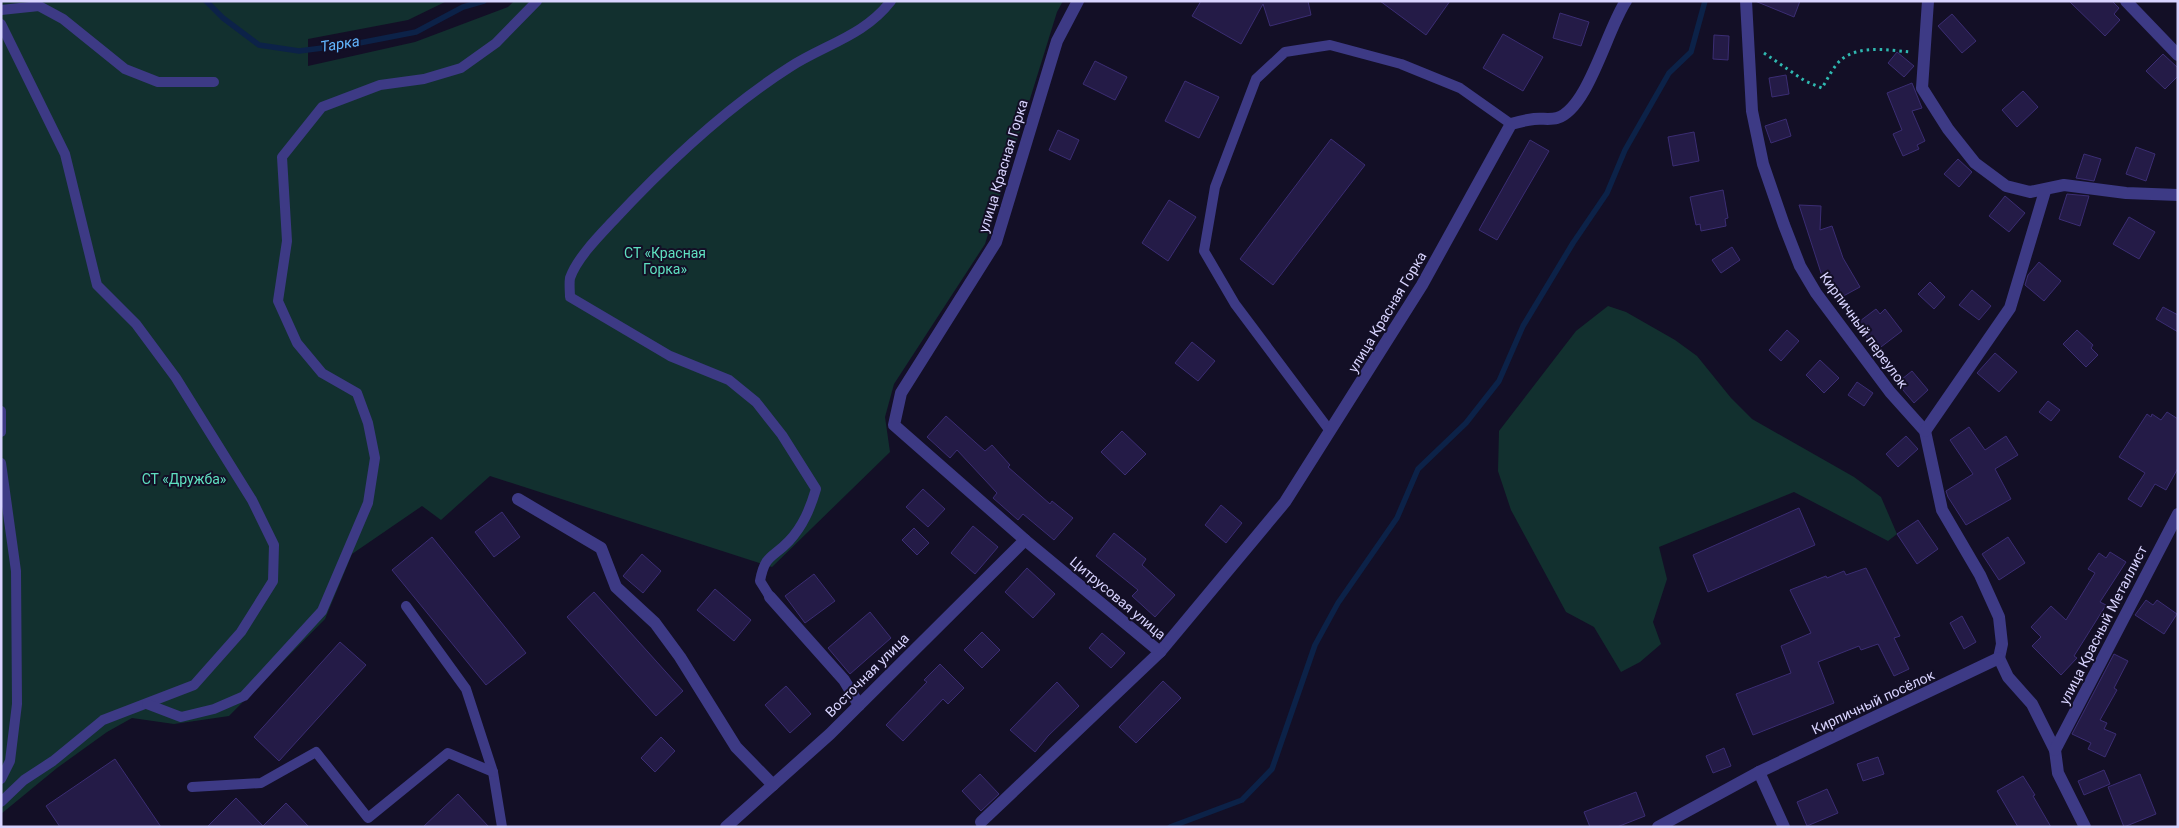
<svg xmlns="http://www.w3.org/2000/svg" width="2179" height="828" viewBox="0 0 2179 828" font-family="Roboto,sans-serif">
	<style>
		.green { fill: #12302f }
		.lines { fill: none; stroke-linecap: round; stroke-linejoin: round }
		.stream { stroke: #0c2248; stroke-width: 5.5 }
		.building { fill: #241b47; stroke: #3b2d73 }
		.path { stroke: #2fb8b0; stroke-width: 3; stroke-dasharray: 2.5 4; stroke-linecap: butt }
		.service { stroke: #3d3a85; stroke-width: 10 }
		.minor { stroke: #3d3a85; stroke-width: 12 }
		.labels { text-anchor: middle; stroke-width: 4; stroke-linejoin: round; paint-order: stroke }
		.street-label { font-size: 14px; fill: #d9d4ff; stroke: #130f26 }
		.park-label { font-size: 14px; fill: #5fe0c0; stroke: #130f26 }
		.water-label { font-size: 15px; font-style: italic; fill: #62b6ff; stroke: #130f26 }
	</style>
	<rect width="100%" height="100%" fill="#130f26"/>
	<g class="green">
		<polygon points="1,1 447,1 408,20 308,39 308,66 415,42 508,7 514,1 1063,1 1057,12 985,244 894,384 885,417 890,452 772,567 490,476 441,520 422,506 352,554 325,619 229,716 174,724 132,718 107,732 57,768 1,814"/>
		<polygon points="1608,306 1626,312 1675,340 1697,356 1731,398 1752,419 1854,477 1881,497 1897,534 1888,541 1794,492 1659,547 1667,579 1653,622 1661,644 1640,662 1621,672 1594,627 1566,612 1511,510 1498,471 1499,431 1576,331"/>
	</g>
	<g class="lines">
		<g class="stream">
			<polyline points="206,1 223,18 259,45 299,51 354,44 416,32 463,7 484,1"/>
			<polyline points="1170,827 1242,800 1272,769 1315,645 1338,603 1397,518 1418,469 1466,423 1499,381 1523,326 1573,243 1607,193 1625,150 1669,73 1691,52 1705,1"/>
		</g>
	</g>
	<g class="building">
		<polygon points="1201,1 1308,1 1311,15 1270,26 1263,4 1241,44 1192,16"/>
		<polygon points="1380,1 1450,1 1426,35"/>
		<polygon points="1755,1 1800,1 1794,17"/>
		<polygon points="2069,1 2112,1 2119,8 2114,14 2120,20 2105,36"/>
		<polygon points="1560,13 1589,22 1581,46 1553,38"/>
		<polygon points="1952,14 1976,41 1962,53 1938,26"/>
		<polygon points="1503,34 1543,57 1523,91 1483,68"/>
		<polygon points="1714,35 1729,36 1728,60 1713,59"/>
		<polygon points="1897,52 1914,66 1904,77 1888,63"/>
		<polygon points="2163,54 2178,68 2178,76 2165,89 2146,71"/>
		<polygon points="1095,61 1127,77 1115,100 1083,84"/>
		<polygon points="1786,75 1789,94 1772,97 1769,78"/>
		<polygon points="1185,81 1219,97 1199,138 1165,121"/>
		<polygon points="1912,83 1922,108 1912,111 1925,141 1917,145 1919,149 1903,156 1893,134 1902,130 1887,93"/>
		<polygon points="2023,91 2038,107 2017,127 2002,110"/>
		<polygon points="1786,119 1791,136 1771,143 1765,126"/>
		<polygon points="1058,130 1079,140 1070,160 1049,150"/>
		<polygon points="1694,132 1699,161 1673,166 1668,137"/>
		<polygon points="1331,139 1365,165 1273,285 1240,259"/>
		<polygon points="1530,140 1549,151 1497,240 1479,230"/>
		<polygon points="2136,147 2155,154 2146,181 2126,174"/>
		<polygon points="2084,154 2101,159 2094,181 2076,178"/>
		<polygon points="1958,159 1972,172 1959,187 1944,174"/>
		<polygon points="1723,190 1728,218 1725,219 1726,226 1701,231 1700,224 1696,225 1690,197"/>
		<polygon points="2067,194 2089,196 2080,226 2059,219"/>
		<polygon points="2005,196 2025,213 2009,232 1989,216"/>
		<polygon points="1169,200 1196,217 1168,261 1142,243"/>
		<polygon points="1799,205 1821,206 1820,230 1832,226 1843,258 1860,287 1836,300 1823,279"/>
		<polygon points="2129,217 2155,232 2139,259 2113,244"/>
		<polygon points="1732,247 1740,260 1721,273 1712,260"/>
		<polygon points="2039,262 2061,281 2044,301 2025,285 2028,275"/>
		<polygon points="1930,282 1945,297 1934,309 1918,294"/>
		<polygon points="1972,290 1991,306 1979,320 1959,305"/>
		<polygon points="2163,307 2178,315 2178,332 2156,319"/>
		<polygon points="1876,309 1880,314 1885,309 1902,331 1877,350 1856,324"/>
		<polygon points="1787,330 1799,341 1781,361 1769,350"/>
		<polygon points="2077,330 2093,345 2091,348 2098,355 2086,367 2063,344"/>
		<polygon points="1192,342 1215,361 1198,381 1175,363"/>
		<polygon points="1995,353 2017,372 1999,392 1977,373"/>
		<polygon points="1820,360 1839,378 1824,393 1806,375"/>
		<polygon points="1912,371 1928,390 1914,403 1897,383"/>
		<polygon points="1857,382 1873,393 1864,406 1848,395"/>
		<polygon points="2048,401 2060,410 2051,421 2039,412"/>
		<polygon points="2167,412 2178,419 2178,468 2166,490 2155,484 2141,507 2128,499 2145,473 2119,457 2147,414 2151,417 2152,414 2161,420"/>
		<polygon points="946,416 985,451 992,445 1010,465 1008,467 1050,504 1052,501 1073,518 1054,540 1023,514 1018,520 993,498 997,493 957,450 950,458 927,437"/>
		<polygon points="1969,427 1985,450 2006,436 2018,455 1995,469 2011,499 1966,525 1948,497 1946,491 1973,474 1950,440"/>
		<polygon points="1122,431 1146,454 1125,475 1101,452"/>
		<polygon points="1906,436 1918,449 1898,467 1886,454"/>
		<polygon points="923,489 945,509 928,527 906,507"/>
		<polygon points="1221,505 1242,523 1226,543 1205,525"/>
		<polygon points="1799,508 1815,545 1708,592 1693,555"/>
		<polygon points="502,512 520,537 494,557 475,532"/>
		<polygon points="1918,520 1938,549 1917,564 1897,534"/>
		<polygon points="973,526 998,547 975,574 951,553"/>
		<polygon points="914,528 929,543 917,555 902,540"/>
		<polygon points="1114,533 1146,559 1142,565 1175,595 1155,617 1132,596 1138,590 1096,556"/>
		<polygon points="432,537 526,653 486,685 392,570"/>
		<polygon points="2008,537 2025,563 1999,580 1982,554"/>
		<polygon points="2110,552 2126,562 2100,602 2106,605 2074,656 2077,658 2061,675 2032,646 2041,637 2031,627 2051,606 2066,620 2095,573 2088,569 2099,553 2106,558"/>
		<polygon points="642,554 661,571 643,593 623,576"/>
		<polygon points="1027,568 1055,594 1033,618 1005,592"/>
		<polygon points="1866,568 1900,636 1894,638 1909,669 1894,676 1878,644 1861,650 1859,646 1818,662 1834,703 1753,735 1736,694 1791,673 1781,646 1811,633 1790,590 1826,576 1827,578 1844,571 1846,575"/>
		<polygon points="814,574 835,601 805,623 785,596"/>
		<polygon points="715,589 751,620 734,641 697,610"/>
		<polygon points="594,592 683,691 656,716 567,617"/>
		<polygon points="2146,600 2153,605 2157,600 2177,614 2164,634 2135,615"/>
		<polygon points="870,612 891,638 850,674 828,648"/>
		<polygon points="1962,616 1976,642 1964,649 1950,623"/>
		<polygon points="982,632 1000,650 982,668 964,650"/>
		<polygon points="1102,633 1125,653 1111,668 1089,648"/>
		<polygon points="340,642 366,665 279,761 254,737"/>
		<polygon points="2114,654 2128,661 2114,688 2117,690 2100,720 2107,723 2104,729 2116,734 2105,757 2088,749 2091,743 2072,734"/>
		<polygon points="940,664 964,688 948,704 943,699 903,741 886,725 927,682 924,680"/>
		<polygon points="1163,681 1181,698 1136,743 1119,727"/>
		<polygon points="1057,682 1079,706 1048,736 1035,752 1010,730"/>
		<polygon points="786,686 811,714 790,733 765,705"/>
		<polygon points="661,737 675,751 655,772 641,758"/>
		<polygon points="1724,748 1731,766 1713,773 1706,756"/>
		<polygon points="1878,757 1884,774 1863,781 1857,764"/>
		<polygon points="115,759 161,827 60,827 46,806"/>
		<polygon points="2104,770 2110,784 2084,795 2078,781"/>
		<polygon points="980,774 999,794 981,811 962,791"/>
		<polygon points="2140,774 2156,814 2124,827 2108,787"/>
		<polygon points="2023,776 2035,795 2033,796 2051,827 2018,827 1997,791"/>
		<polygon points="1827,789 1838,813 1807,826 1797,802"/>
		<polygon points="1636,792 1645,816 1617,827 1590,827 1584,812"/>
		<polygon points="458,794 489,827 423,827"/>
		<polygon points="236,798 263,826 286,803 309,827 207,827"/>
	</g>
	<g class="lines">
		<path class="path" d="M 1764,53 L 1805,81 L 1822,88 C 1827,80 1834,65 1842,59 C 1860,45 1889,50 1910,52"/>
		<g class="service">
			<polyline points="1,10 39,6 63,19 125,69 158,82 214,82"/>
			<polyline points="1,24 65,154 97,285 136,324 176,378 252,500 274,545 273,581 241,632 194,685 103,720 53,761 24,780 1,802"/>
			<polyline points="1,411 1,432"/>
			<polyline points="1330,431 1235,304 1204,251 1215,187 1256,79 1285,52 1330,45 1401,64 1460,88 1511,124"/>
			<polyline points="1,463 16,571 17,704 10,761 1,779"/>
			<path d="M 770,597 L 760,581 C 765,554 772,559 789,541 C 803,526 810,509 816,489 L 782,435 L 756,402 L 729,380 L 670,356 L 570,297 C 570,292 569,284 570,278 C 577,258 599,236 613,221 C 666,164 724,109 790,67 C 826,44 864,36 891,1"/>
			<polyline points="406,606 466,689 493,772 502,827"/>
			<polyline points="147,704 181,717 214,709 244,696 322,611 368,503 375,458 368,423 357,393 322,373 297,343 278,301 287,241 282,157 322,107 380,85 424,79 461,68 496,43 537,1"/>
			<polyline points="192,787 261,783 316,752 368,818 448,753 493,772"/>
		</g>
		<g class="minor">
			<polyline points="1746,1 1752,111 1763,164 1784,225 1800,266 1816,293 1890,392 1925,431 1942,510 1980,575 1999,617 2002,644 1999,658"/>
			<polyline points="1928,1 1922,88 1948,129 1975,163 2006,186 2030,192 2064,185 2126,193 2178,195"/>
			<polyline points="2126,1 2178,55"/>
			<polyline points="1925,431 2010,308 2045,191"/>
			<polyline points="518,499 601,548 616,587 655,623 680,657 736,747 773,785"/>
			<polyline points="770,597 844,680 859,705"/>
			<path d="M 1160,652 L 1285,502 L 1422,285 L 1511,124 C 1518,122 1526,120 1534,119 C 1541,118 1550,120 1557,118 C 1588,109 1607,29 1626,1"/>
			<polyline points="1999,658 2008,677 2032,704 2055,750 2058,773 2085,827"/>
			<polyline points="2055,750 2178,514"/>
			<polyline points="1759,772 1784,827"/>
			<polyline points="981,822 1160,652 1025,540 894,425 901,393 996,242 1057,41 1078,1"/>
			<polyline points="726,827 830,734 1025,540"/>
			<polyline points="1658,827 1759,772 1999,658"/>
		</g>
	</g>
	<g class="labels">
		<g class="street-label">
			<text transform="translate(1003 166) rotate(-73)" y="5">улица Красная Горка</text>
			<text transform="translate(1387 312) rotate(-59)" y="5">улица Красная Горка</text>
			<text transform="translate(1864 330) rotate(54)" y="5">Кирпичный переулок</text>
			<text transform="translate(1118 598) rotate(40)" y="5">Цитрусовая улица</text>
			<text transform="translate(2103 625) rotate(-63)" y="5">улица Красный Металлист</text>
			<text transform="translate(867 675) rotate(-45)" y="5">Восточная улица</text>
			<text transform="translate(1873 702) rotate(-25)" y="5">Кирпичный посёлок</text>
		</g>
		<g class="park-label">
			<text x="665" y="258">СТ «Красная<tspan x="665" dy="16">Горка»</tspan></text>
			<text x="184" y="484">СТ «Дружба»</text>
		</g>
		<g class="water-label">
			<text transform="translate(340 44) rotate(-9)" y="5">Тарка</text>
		</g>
	</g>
	<rect width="2179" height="828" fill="none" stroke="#d9d4ff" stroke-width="5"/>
</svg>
